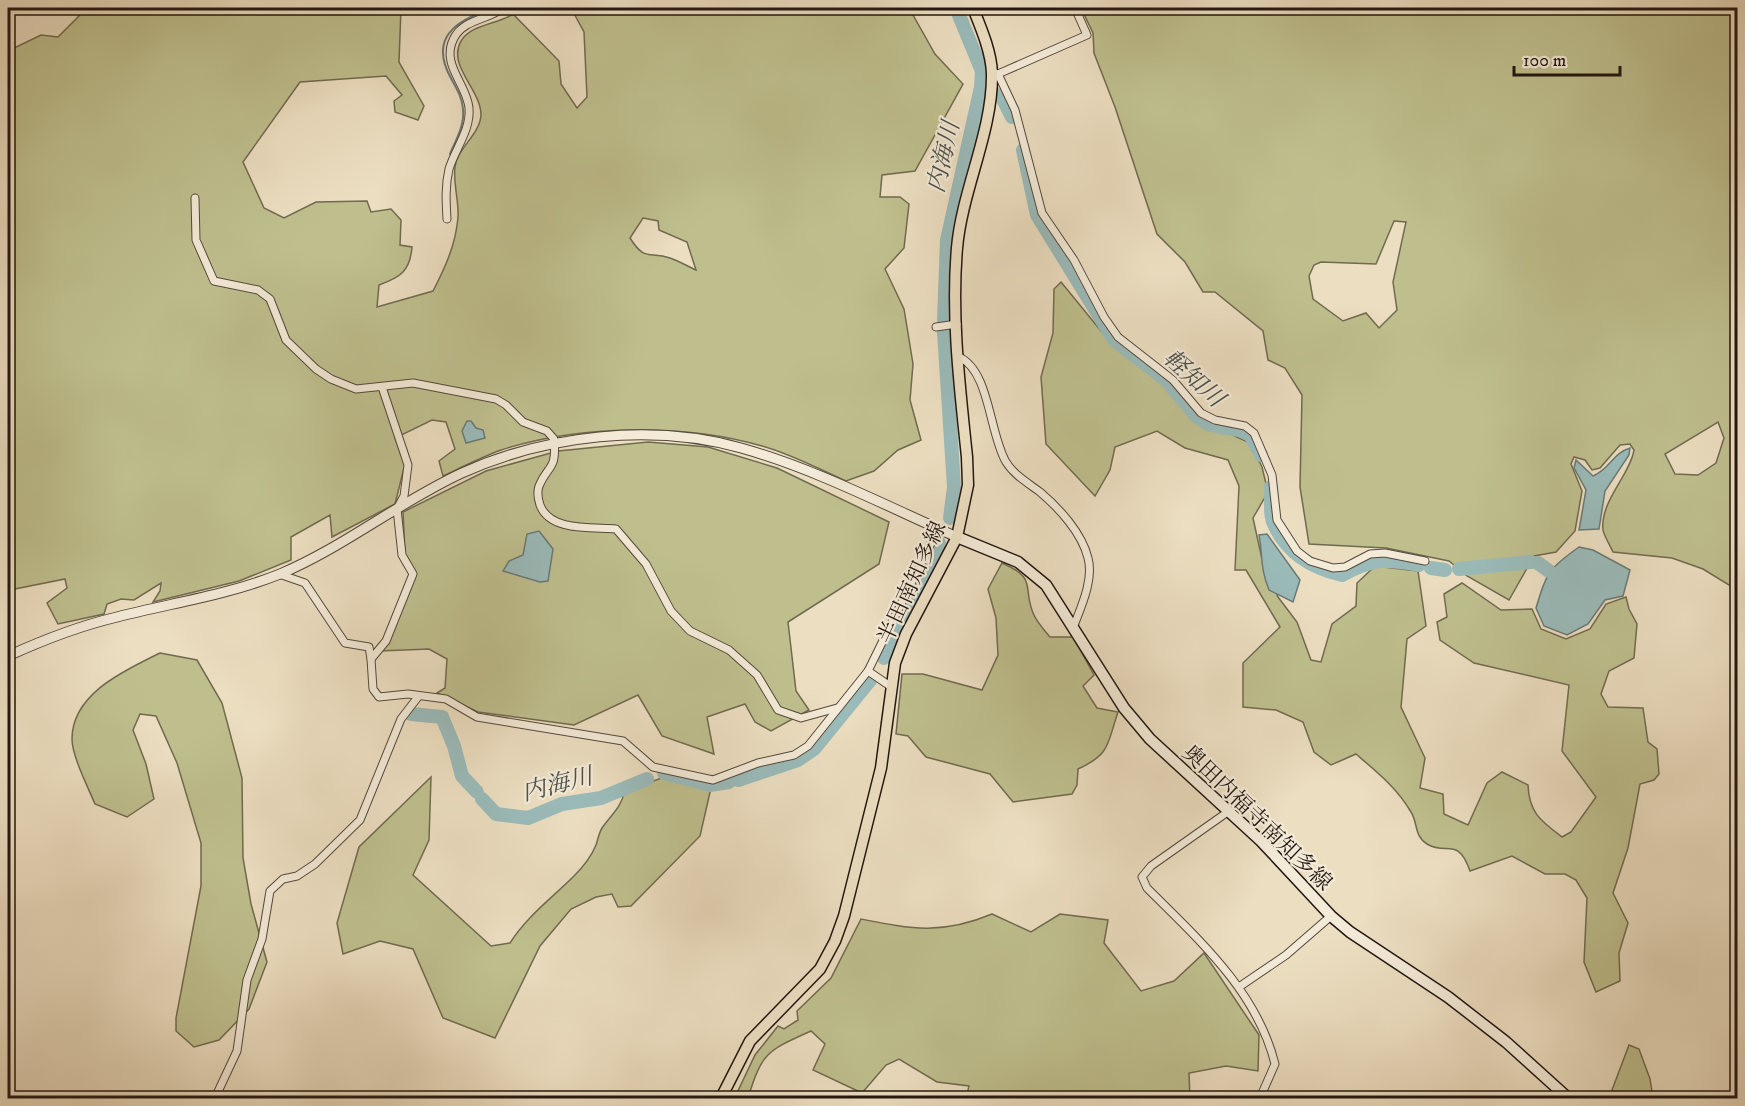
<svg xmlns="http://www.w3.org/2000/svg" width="1745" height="1106" viewBox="0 0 1745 1106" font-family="'IM FELL DW Pica','Noto Serif JP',serif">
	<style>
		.green { fill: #bfbf8e; stroke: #706a50; stroke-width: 1.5; fill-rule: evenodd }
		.water { fill: #9abbba; stroke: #6a7976; stroke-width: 1.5 }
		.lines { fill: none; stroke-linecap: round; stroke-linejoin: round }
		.stream { stroke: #6a7976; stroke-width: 2 }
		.river { stroke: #9abbba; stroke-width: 14 }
		.minor-casing { stroke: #54483d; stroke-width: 9 }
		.tertiary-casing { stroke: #54483d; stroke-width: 11 }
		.secondary-casing { stroke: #221611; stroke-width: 13 }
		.primary-casing { stroke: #221611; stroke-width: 13 }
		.minor { stroke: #f3ead7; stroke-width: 7 }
		.tertiary { stroke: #f3ead7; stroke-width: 9 }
		.secondary { stroke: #f3ead7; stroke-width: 10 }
		.primary { stroke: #ecdec1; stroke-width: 10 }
		.labels { text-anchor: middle; stroke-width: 4.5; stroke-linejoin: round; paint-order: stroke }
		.street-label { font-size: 22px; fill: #221611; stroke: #f3ead7 }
		.water-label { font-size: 24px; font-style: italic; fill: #4c504c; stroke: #f3ead7 }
	</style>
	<rect width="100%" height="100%" fill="#ecdec1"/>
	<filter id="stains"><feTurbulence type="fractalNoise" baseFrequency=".00333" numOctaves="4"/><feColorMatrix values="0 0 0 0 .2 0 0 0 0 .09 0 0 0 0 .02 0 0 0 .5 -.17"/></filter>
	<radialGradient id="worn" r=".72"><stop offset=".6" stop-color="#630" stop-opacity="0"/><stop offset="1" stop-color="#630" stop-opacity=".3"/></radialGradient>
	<g class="green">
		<path d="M 87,8 L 401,8 L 399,62 L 424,106 L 418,120 L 395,112 L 394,101 L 402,95 L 386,76 L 300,82 L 243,162 L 264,208 L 284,218 L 316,202 L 367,201 L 371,212 L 391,209 L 401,220 L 400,245 L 412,247 C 410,271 401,277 379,285 L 377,307 L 433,291 C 445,268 456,244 458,217 C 459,201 453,183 455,167 C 457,148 481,134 481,114 C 480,88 447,66 461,41 C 471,24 499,24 513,14 L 559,61 L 561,84 L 577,108 L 587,97 L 584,32 L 571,8 L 909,8 L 935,54 L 963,84 L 915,171 L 882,175 L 880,197 L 900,197 L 909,204 L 904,248 L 885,269 L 904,309 L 913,364 L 910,400 L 921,440 L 898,450 L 874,471 L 846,481 C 819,469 791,454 762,446 C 683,423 579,425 501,450 C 482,457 462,467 443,476 L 439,461 L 455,449 L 446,422 L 432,420 L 395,438 L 405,464 L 395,504 L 332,537 L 330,515 L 291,537 L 291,560 L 239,581 L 153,602 L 160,591 L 161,583 L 134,600 L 121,599 L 107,604 L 104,614 L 58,624 L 47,603 L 67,588 L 65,579 L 15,589 L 8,596 L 8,51 L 41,35 L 58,37 ZM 643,218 L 658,221 L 659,230 L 687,242 L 696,270 C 687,266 679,261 670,258 C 649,251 645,262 630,238 Z"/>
		<path d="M 1081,8 L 1737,8 L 1737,590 L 1703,569 L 1672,558 L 1613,552 C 1610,545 1604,536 1603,530 C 1600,501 1630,475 1634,450 L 1630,444 L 1620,445 L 1600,468 L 1592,470 L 1585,460 L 1574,457 L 1571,464 L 1582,491 L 1575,531 L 1556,552 L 1534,556 L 1509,600 L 1467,576 L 1449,561 L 1386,548 L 1309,544 L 1300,487 L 1302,395 L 1285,368 L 1268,360 L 1263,331 L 1215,292 L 1203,292 L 1185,262 L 1157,234 L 1115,107 L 1094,53 L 1093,33 ZM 1394,221 L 1406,222 L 1393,282 L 1397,310 L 1379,328 L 1366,313 L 1343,321 L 1313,299 L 1309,276 L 1314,265 L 1321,262 L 1376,264 ZM 1718,422 L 1724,438 L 1716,463 L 1698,475 L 1675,474 L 1665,454 Z"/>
		<path d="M 1061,282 L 1110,342 L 1157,378 L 1194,419 L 1208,428 L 1226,432 L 1250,443 L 1262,467 L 1268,492 L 1253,518 L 1262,559 L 1278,597 L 1297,622 L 1311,660 L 1321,662 L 1332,624 L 1356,606 L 1357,583 L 1375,566 L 1418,571 L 1426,626 L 1407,639 L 1401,707 L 1425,758 L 1420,788 L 1443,794 L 1444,814 L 1468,825 L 1487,783 L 1502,772 L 1528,785 C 1529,813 1541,821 1562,837 L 1571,832 L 1596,797 L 1562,751 L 1569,685 L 1474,663 L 1440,640 L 1437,622 L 1447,617 L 1444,594 L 1462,583 L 1501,610 L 1532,609 L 1541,629 L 1566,639 L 1590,629 L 1606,604 L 1626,597 L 1629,609 L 1637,624 L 1634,658 L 1609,671 L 1601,694 L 1608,707 L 1643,708 L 1648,742 L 1657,749 L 1659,774 L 1654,780 L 1640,784 L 1628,848 L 1613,893 L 1628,923 L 1619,953 L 1620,981 L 1596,992 L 1584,962 L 1587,898 L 1576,880 L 1565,874 L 1545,874 L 1512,856 L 1470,871 C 1458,836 1447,856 1427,844 C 1414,836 1418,823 1411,812 C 1397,788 1377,772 1356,754 L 1331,765 L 1314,752 L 1303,722 L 1276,710 L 1243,707 L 1243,663 L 1280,627 L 1246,570 L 1235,570 L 1239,486 L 1228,460 L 1185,448 L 1157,431 L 1115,447 L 1110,470 L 1095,496 L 1046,444 L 1041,377 L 1053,333 L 1054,289 Z"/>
		<polygon points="648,442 708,447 777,468 889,522 879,564 788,622 796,691 809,710 771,731 755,722 745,704 707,717 714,754 662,736 638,695 574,725 478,712 437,693 445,688 447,659 429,649 380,651 416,574 405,554 403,512 486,471 558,451"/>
		<path d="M 1002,563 C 1038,579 1022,585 1033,613 C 1036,621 1044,630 1050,637 L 1073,637 L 1094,675 L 1083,686 L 1097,708 L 1118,712 C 1107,744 1111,754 1078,769 L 1077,785 L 1072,794 L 1013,802 L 990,774 L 926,757 L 908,736 L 896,734 L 902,674 L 923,674 L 982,690 L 998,655 L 996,618 L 988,589 Z"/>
		<path d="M 160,653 L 197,660 L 222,703 L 242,778 L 243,858 L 251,904 L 267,962 L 249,1009 L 219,1040 L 194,1047 L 176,1031 L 176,1018 L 201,886 L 201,843 L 177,763 L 156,716 L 140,714 L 133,730 L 146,764 L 154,799 L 127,817 L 95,804 C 88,787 72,756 72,739 C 72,693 126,670 160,653 Z"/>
		<path d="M 431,777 L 429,840 L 413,875 L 491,946 L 510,943 C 527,916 552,898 574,876 C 582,868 592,855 596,845 C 598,839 599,833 602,828 C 610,816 622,807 624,792 L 664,777 L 711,788 L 700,836 L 631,906 L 618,907 L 612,894 L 596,897 L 571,909 L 540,946 L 495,1038 L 443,1018 L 413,949 L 380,941 L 343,954 L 337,923 L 359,847 Z"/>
		<path d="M 992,914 L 1031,932 L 1060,914 L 1108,920 L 1104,943 L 1141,991 L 1174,981 L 1204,953 L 1259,1035 L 1258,1071 L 1226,1066 L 1189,1073 L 1190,1098 L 966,1098 L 969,1086 L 937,1082 L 899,1059 L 886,1065 L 862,1093 L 813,1070 L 825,1044 L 811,1031 C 767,1051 762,1052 748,1098 L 740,1098 L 737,1093 L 755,1055 L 778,1026 L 784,1029 L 798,1020 L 797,1011 L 831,978 L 861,919 C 912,929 942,935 992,914 Z"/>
		<polygon points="1629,1045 1639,1049 1650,1079 1653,1098 1609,1098"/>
	</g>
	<g class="water">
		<polygon points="467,421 471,421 476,428 483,430 485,438 466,443 462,431"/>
		<path d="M 1630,448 L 1629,455 L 1605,491 L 1599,529 L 1579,530 L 1586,490 L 1574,468 L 1576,460 L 1593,476 C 1609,470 1613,453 1630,448 Z"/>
		<polygon points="539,531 553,549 548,581 540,582 503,571 509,561 523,555 527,534"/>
		<path d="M 1267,534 L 1300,580 L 1293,602 L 1269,590 C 1260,568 1263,557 1259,535 Z"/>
		<path d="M 1579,547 L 1593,550 L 1630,570 L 1623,596 L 1605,600 L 1588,624 L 1567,635 L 1544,626 L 1536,608 C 1547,572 1548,569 1579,547 Z"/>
	</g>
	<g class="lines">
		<g class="stream">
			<polyline points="8,8 10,8"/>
			<path d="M 450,154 C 456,140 465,125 463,109 C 462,94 453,84 447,70 C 431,32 464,19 492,8"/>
		</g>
		<g class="river">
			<polyline points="1001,95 1012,117"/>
			<polyline points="1023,150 1037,215 1114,340 1166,380 1196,416 1210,425 1239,430 1250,435 1261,455"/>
			<polyline points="944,320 947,240 981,87 982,71 956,8"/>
			<polyline points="944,332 954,487 950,518"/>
			<path d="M 1271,487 C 1272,498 1269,514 1274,524 C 1287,554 1312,568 1342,575 C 1373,558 1386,559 1419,565"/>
			<polyline points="1538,563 1549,571"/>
			<polyline points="1431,568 1445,570"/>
			<polyline points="1459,569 1531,562"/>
			<polyline points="884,658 939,543"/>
			<polyline points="411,714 442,717 454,746 462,776 477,792"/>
			<polyline points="664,773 710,785 729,782"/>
			<polyline points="738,780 798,760 814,749 871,679"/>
			<polyline points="482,799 496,814 528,818 562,804 601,798 647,779"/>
		</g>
		<defs>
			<g id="minor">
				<polyline points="994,73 998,74 1087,35 1075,8"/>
				<polyline points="998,74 1015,110 1042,213 1074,260 1104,317 1118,337 1173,380 1201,413 1215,420 1245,426 1254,433 1272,475 1277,520 1297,551 1310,561 1333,568 1345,567 1370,554 1385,553 1425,561"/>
				<path d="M 195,198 L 196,240 L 214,281 L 258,290 L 270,299 L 286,340 L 316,369 L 331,379 L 356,389 L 413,383 L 496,399 L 506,405 L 523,422 L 547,431 L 554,439 C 557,471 548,464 539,486 C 537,492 538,499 540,505 C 550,532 592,527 616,529 L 646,564 L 671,611 L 690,631 L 729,650 L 757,675 L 778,710 L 801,718 L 837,708"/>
				<path d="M 447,219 C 446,202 445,186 449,169 C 455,149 471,130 469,108 C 467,84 440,64 454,38 C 464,19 488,20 503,8"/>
				<polyline points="936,327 957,324"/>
				<path d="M 959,357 C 990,371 989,433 1006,462 C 1014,475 1028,483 1040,492 C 1059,508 1082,533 1088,558 C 1094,580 1081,607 1073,628"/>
				<polyline points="382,387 408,465 404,496 397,509 402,555 413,574 386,641 371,659 373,689 379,697 408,694 446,699 477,717 623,741 653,767 713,780 758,763 794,755 808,746 868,671 938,529"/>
				<polyline points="279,574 305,583 345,643 369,647 371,659"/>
				<polyline points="868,671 890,686"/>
				<path d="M 1229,811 L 1151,866 L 1142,877 L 1147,888 C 1198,939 1257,991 1275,1064 L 1260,1098"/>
				<polyline points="1239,987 1286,955 1331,916"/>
				<polyline points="215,1098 237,1051 247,980 262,939 270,891 283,879 297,876 315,864 360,820 401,719 418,697"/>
			</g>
			<path id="tertiary" d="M 8,656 C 43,640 79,626 117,617 C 171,603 228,595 280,574 C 344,547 399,502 462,473 C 546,435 651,423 741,448 C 816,469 886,506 957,537"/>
			<polyline id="secondary" points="957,537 1018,562 1046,585 1124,708 1150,739 1261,841 1331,916 1350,932 1448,997 1506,1042 1568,1098"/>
			<path id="primary" d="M 721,1098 L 750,1041 L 820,969 L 835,941 L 844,916 L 881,768 L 895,663 L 906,634 L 957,537 L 968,485 L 967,457 C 960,389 951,317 957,248 C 962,190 993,131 992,73 C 991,51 981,28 973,8"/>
		</defs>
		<use href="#minor" class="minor-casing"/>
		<use href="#tertiary" class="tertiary-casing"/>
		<use href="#secondary" class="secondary-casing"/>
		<use href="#primary" class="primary-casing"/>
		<use href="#minor" class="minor"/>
		<use href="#tertiary" class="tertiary"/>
		<use href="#secondary" class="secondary"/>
		<use href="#primary" class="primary"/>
	</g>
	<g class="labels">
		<g class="street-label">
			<text transform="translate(911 582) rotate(-65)" y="8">半田南知多線</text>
			<text transform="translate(1258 817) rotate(44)" y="8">奥田内福寺南知多線</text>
		</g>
		<g class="water-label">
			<text transform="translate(943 157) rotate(-77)" y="8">内海川</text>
			<text transform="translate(1194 378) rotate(42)" y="8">軽知川</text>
			<text transform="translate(557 784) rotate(-14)" y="8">内海川</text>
		</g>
	</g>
	<rect width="1745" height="1106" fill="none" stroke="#ecdec1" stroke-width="30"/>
	<rect x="9" y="9" width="1727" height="1088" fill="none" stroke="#221611" stroke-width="3"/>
	<rect x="15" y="15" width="1715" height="1076" fill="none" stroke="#221611" stroke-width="1.5"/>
	<path d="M1514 66v9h106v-9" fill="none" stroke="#221611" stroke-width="3"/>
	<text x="1523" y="66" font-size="18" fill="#221611" stroke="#f3ead7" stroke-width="4.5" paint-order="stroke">100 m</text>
	<rect width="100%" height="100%" filter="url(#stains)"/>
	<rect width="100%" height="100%" fill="url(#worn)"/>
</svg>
